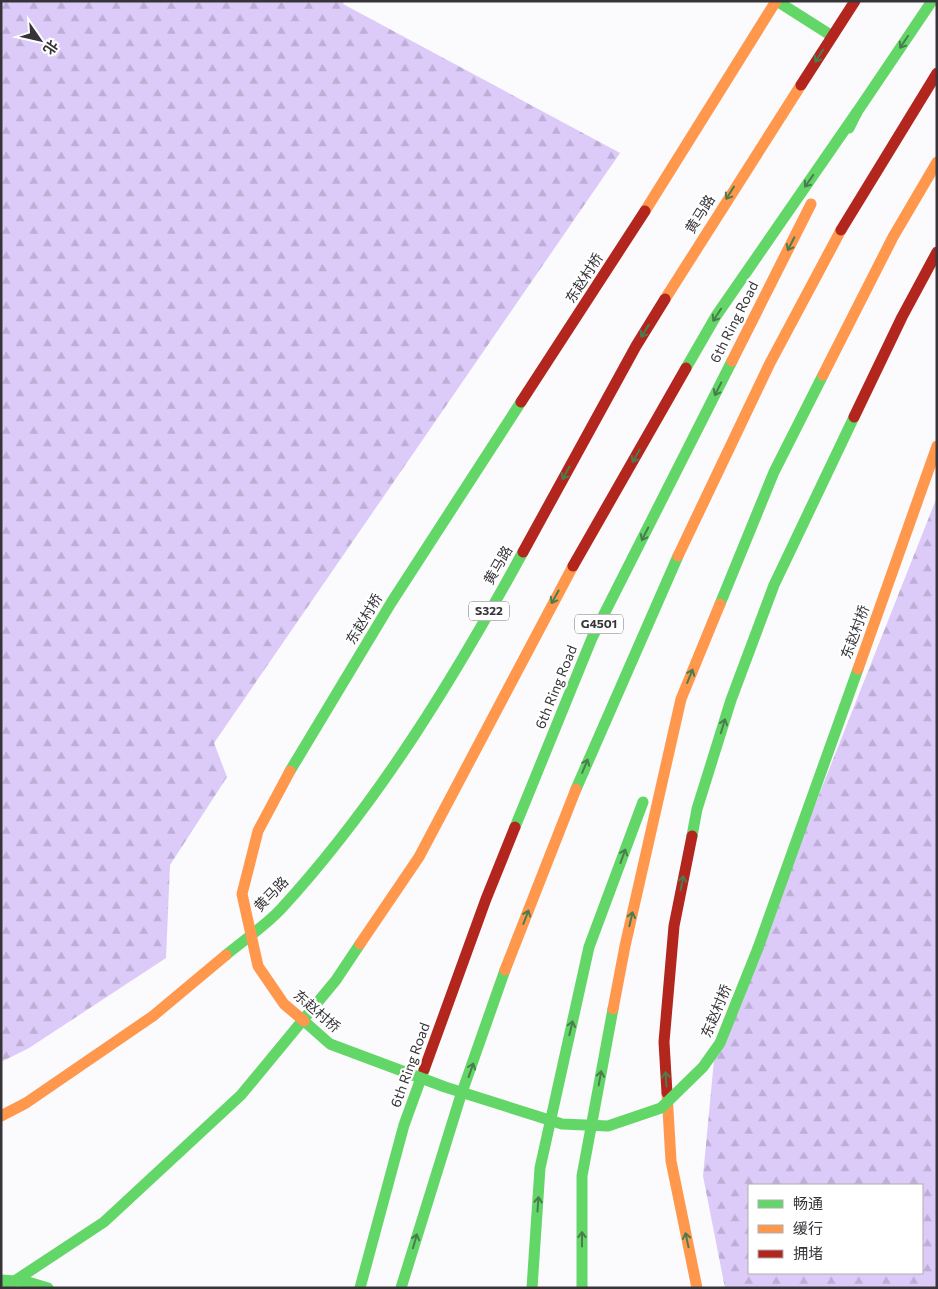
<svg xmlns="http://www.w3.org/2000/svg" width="938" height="1289" viewBox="0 0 938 1289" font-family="Commissioner,'Noto Sans SC',sans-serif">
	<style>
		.forest { fill: url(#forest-firs); fill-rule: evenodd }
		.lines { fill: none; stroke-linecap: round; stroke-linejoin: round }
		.fast { stroke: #63d668; stroke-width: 11 }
		.slow { stroke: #ff974d; stroke-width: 11 }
		.jam { stroke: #b3261e; stroke-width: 11 }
		.fast-bridge { stroke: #63d668; stroke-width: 11 }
		.slow-bridge { stroke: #ff974d; stroke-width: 11 }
		.oneway { stroke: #4a7d4e }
		.labels { text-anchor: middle; stroke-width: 4.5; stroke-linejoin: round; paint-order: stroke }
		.shield { fill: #fff; stroke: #727174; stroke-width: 1 }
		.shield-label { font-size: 12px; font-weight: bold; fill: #363439 }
		.street-label { font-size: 14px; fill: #363439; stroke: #fff }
	</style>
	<defs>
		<pattern id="forest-firs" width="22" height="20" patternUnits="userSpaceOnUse" patternTransform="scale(1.25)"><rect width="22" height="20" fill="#dccaf9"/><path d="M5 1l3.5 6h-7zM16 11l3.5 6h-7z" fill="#bdaed6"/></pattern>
	</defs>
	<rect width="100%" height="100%" fill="#fbfafd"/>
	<g class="forest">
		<polygon points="1,1 344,1 343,4 620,153 214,743 227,777 170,865 166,958 29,1048 1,1062"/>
		<path d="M 937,497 L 937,1288 L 725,1288 L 703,1176 L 714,1060 ZM 749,1185 L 922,1185 L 922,1273 L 749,1273 Z"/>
	</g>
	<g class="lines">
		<g class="fast">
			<polyline points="777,1 832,36"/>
			<polyline points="849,128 857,112 932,1"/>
			<polyline points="686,368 716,316 857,112"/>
			<polyline points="720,604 774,472 823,375"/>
			<polyline points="290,771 391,603 521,402"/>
			<polyline points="576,789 678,556"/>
			<polyline points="515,827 592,638 732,361"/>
			<polyline points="692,836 697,809 731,700 774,585 854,417"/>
			<polyline points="758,948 858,669"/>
			<path d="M 226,955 C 244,940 265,926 281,909 C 379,802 454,678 523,552"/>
			<polyline points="4,1288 104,1222 241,1095 336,980 360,944"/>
			<polyline points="360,1288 404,1125 424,1070"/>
			<polyline points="401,1288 460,1098 505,970"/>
			<polyline points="532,1288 540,1168 589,947 643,802"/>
			<polyline points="582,1288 582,1176 613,1009"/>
		</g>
		<g class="slow">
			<polyline points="645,211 776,1"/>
			<polyline points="665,299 801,85"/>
			<polyline points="732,361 811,204"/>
			<polyline points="823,375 893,237 937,162"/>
			<polyline points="678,556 770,363 841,230"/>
			<polyline points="858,669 937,446"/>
			<polyline points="360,944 419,857 573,566"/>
			<polyline points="505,970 576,789"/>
			<polyline points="613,1009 625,946 681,699 720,604"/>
			<polyline points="667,1093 671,1161 697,1288"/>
			<polyline points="1,1116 26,1103 153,1016 226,955"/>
		</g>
		<g class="jam">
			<polyline points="801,85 855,1"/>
			<polyline points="841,230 937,73"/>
			<polyline points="521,402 645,211"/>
			<polyline points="854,417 902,317 937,252"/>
			<polyline points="523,552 636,346 665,299"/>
			<polyline points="573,566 686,368"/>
			<polyline points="424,1070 486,899 515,827"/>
			<polyline points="667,1093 664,1042 674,926 692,836"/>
		</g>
		<g class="fast-bridge">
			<polyline points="304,1021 330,1044 445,1087 562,1124 608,1126 661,1108 703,1067 720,1043 758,948"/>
			<polyline points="1,1280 28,1282 48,1288"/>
		</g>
		<polyline class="slow-bridge" points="290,771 258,831 242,894 258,966 284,1004 304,1021"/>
	</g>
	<defs><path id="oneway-shaft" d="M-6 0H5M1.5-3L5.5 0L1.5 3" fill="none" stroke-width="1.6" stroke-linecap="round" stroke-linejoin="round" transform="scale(1.25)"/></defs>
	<g class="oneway">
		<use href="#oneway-shaft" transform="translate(904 42) rotate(124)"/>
		<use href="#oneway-shaft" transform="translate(819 56) rotate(123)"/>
		<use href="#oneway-shaft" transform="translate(809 181) rotate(125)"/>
		<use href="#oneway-shaft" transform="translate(730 193) rotate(122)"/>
		<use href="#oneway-shaft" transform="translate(791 244) rotate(117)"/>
		<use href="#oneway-shaft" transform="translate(717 315) rotate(123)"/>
		<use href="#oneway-shaft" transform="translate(645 331) rotate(122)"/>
		<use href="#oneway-shaft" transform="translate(718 389) rotate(117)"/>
		<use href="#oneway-shaft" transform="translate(636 456) rotate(120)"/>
		<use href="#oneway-shaft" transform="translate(566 473) rotate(119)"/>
		<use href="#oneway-shaft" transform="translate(645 534) rotate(117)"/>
		<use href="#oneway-shaft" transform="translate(555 597) rotate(119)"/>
		<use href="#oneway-shaft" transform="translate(690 676) rotate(-68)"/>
		<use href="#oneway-shaft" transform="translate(723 726) rotate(-73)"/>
		<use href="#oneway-shaft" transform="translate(585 766) rotate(-67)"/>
		<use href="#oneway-shaft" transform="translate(623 856) rotate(-70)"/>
		<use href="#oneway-shaft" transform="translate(682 883) rotate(-79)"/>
		<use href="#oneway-shaft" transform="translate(526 917) rotate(-69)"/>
		<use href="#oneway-shaft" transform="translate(631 919) rotate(-77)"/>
		<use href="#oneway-shaft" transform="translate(571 1028) rotate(-77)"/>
		<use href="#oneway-shaft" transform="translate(471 1070) rotate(-71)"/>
		<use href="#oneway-shaft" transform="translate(600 1078) rotate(-80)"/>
		<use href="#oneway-shaft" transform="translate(666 1079) rotate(-94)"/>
		<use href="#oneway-shaft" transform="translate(538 1204) rotate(-86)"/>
		<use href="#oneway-shaft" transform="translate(582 1239) rotate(-90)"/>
		<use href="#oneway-shaft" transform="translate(687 1240) rotate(-102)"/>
		<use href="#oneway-shaft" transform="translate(415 1241) rotate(-74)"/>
	</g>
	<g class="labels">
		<g class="shield">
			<rect x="469" y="601.5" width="40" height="19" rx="4"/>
			<rect x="575" y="614.5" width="48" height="19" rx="4"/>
		</g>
		<g class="shield-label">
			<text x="489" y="615">S322</text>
			<text x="599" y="628">G4501</text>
		</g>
		<g class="street-label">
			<text transform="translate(700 214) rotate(-58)" y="5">黄马路</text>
			<text transform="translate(584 278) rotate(-57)" y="5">东赵村桥</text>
			<text transform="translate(734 322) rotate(-63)" y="5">6th Ring Road</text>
			<text transform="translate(498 565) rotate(-60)" y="5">黄马路</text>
			<text transform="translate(364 619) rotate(-59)" y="5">东赵村桥</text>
			<text transform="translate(855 632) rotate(-70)" y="5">东赵村桥</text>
			<text transform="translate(556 687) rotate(-68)" y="5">6th Ring Road</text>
			<text transform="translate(271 894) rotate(-46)" y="5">黄马路</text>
			<text transform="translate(317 1011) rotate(41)" y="5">东赵村桥</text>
			<text transform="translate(716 1011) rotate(-67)" y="5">东赵村桥</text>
			<text transform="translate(410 1065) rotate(-70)" y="5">6th Ring Road</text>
		</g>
	</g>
	<rect width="938" height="1289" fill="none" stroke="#363439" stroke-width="5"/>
	<rect x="748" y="1184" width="175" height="90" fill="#ffffff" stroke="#afaeb0"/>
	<rect x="758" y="1200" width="25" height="8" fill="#63d668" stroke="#afaeb0"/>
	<text x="793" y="1209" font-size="15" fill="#363439">畅通</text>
	<rect x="758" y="1225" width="25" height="8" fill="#ff974d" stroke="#afaeb0"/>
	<text x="793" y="1234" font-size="15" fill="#363439">缓行</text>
	<rect x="758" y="1250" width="25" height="8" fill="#b3261e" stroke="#afaeb0"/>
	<text x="793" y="1259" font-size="15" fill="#363439">拥堵</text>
	<g transform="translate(40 40) rotate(124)" stroke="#ffffff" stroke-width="4" paint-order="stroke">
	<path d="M0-4L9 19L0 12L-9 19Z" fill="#363439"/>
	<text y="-8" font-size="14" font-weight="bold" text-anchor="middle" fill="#363439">北</text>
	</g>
</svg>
